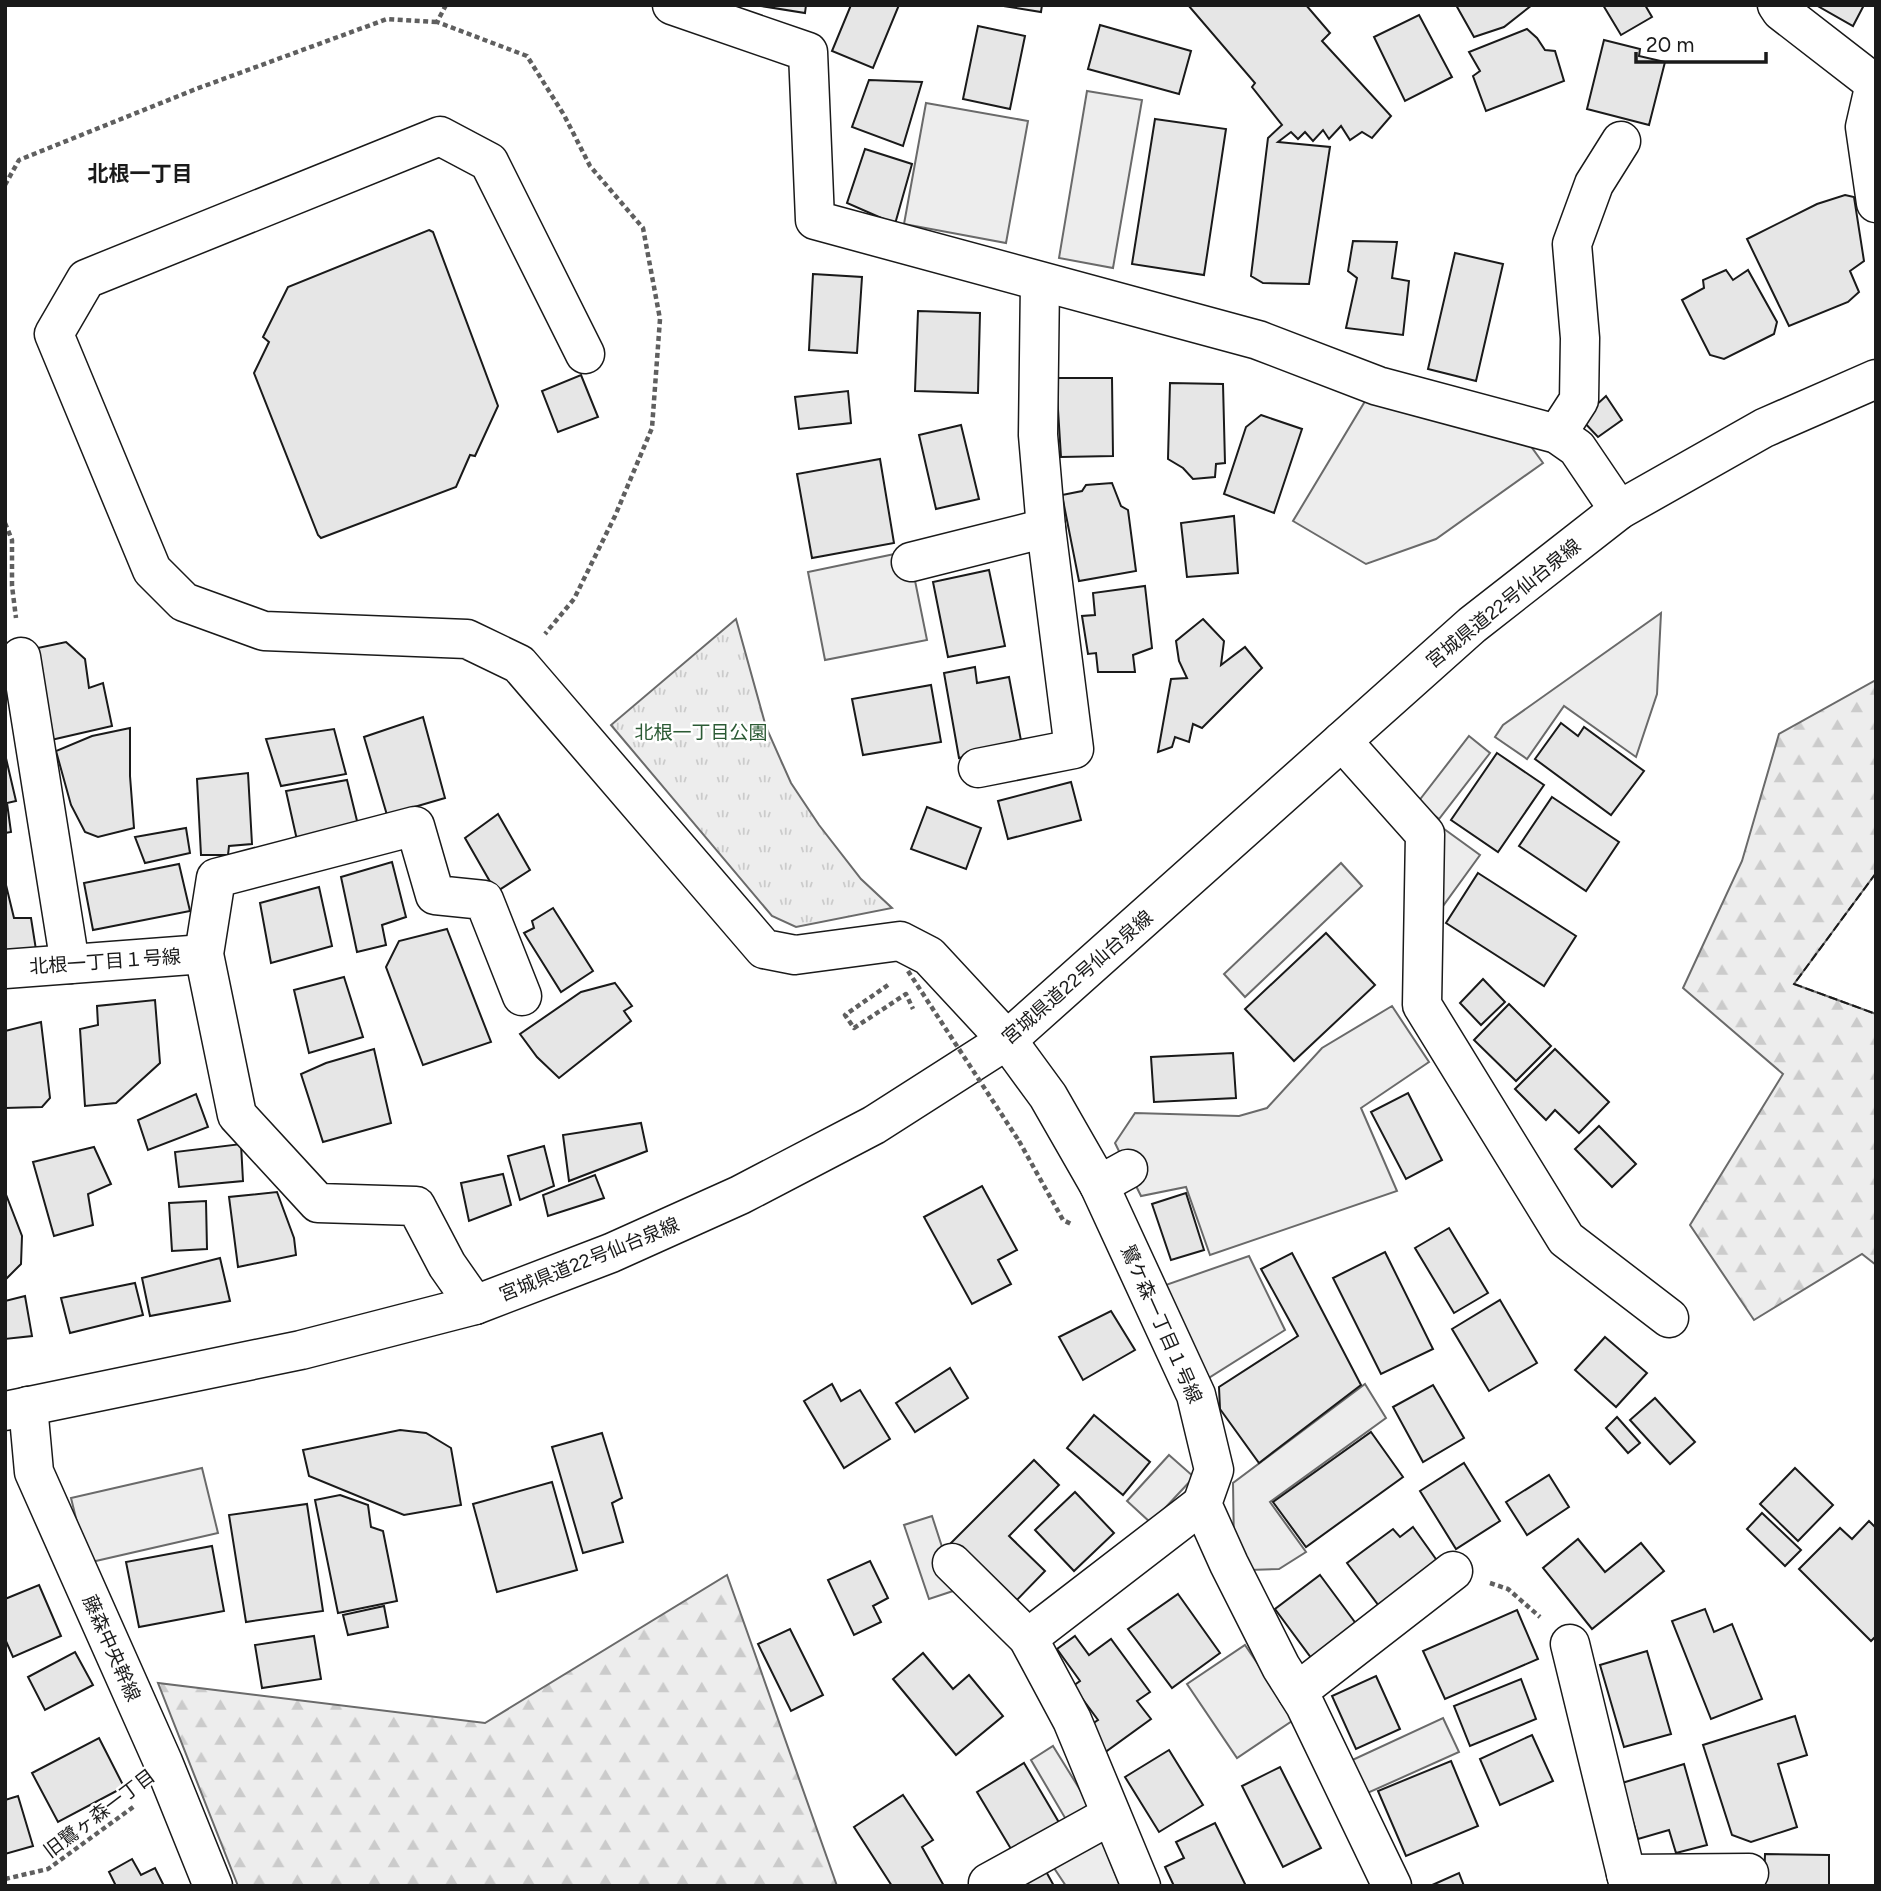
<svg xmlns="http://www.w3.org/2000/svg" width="1881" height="1891" viewBox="0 0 1881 1891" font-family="Figtree,'Noto Sans JP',sans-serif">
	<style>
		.grass { fill: url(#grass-tufts); stroke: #6a6a6a; stroke-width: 2 }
		.forest { fill: url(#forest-firs); stroke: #6a6a6a; stroke-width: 2 }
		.pitch { fill: #ededed; stroke: #6a6a6a; stroke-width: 2 }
		.building { fill: #e6e6e6; stroke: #1a1a1a; stroke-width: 2 }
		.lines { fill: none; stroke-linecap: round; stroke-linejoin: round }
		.minor-casing { stroke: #1a1a1a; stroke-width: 41 }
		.major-casing { stroke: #1a1a1a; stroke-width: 41 }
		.path { stroke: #5f5f5f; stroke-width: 4.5; stroke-dasharray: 5 3.5; stroke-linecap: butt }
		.minor { stroke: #fff; stroke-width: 38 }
		.major { stroke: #fff; stroke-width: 38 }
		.path-bridge { stroke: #5f5f5f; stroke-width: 4.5; stroke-dasharray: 5 3.5; stroke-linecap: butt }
		.fence { stroke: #1a1a1a; stroke-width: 2; stroke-dasharray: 9 3.5; stroke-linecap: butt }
		.labels { text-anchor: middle; stroke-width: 5; stroke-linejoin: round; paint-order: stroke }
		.street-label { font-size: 19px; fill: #1a1a1a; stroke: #fff }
		.park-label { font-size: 19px; fill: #2b5a34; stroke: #fff }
		.neighbourhood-label { font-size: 21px; font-weight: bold; fill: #1a1a1a; stroke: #fff }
	</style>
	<defs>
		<pattern id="grass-tufts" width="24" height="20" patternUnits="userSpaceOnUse" patternTransform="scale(1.75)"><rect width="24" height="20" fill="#ededed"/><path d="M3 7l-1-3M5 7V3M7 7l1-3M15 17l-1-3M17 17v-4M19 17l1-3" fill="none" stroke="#cbcbcb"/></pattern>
		<pattern id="forest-firs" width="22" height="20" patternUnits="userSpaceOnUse" patternTransform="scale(1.75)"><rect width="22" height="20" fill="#ededed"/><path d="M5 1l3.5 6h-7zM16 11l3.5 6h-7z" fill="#cbcbcb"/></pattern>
	</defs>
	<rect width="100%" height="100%" fill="#fff"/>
	<polygon class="grass" points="736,619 766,727 791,783 819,825 861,879 892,908 796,927 772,916 611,725"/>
	<g class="forest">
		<polygon points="1876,680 1876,873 1794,984 1876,1014 1876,1265 1862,1254 1754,1320 1690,1225 1783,1074 1683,988 1742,861 1779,734"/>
		<polygon points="727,1575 837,1886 238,1886 158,1683 485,1723"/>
	</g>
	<g class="pitch">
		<polygon points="1087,91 1142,100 1113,268 1059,258"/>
		<polygon points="926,103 1028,121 1006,243 904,224"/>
		<polygon points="1370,393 1522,434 1543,463 1436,539 1366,564 1293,521"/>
		<polygon points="909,551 927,640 825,660 808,572"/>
		<polygon points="1661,613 1657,694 1636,757 1564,706 1527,759 1495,737 1503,725"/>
		<polygon points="1469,736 1490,753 1439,819 1418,802"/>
		<polygon points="1440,826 1480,855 1443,906"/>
		<polygon points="1341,863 1362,886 1245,997 1224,974"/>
		<polygon points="1392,1006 1429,1062 1361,1108 1397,1191 1210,1255 1186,1187 1141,1196 1115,1143 1135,1113 1239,1116 1267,1108 1322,1048"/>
		<polygon points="1249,1256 1285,1330 1207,1379 1160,1287"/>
		<polygon points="1365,1384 1386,1418 1270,1502 1306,1552 1279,1569 1249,1570 1234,1546 1233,1483"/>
		<polygon points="1169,1455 1194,1477 1151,1523 1127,1501"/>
		<polygon points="202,1468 218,1533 87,1563 71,1498"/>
		<polygon points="932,1516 956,1590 929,1599 904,1525"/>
		<polygon points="1245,1645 1295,1719 1237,1758 1187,1684"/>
		<polygon points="1443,1718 1459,1752 1363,1795 1348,1762"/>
		<polygon points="1053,1746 1095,1814 1071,1828 1031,1760"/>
		<polygon points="1097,1828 1120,1886 1066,1886 1048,1859"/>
	</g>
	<g class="building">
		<polygon points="755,5 806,5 805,13"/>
		<polygon points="851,5 899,5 873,68 832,51"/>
		<polygon points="997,5 1042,5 1041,12"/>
		<polygon points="1188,5 1306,5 1330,33 1322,41 1391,116 1372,138 1362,132 1350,140 1341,126 1329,139 1323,130 1313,141 1305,132 1298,139 1291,132 1278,142 1330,147 1309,284 1263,283 1251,276 1268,138 1282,125 1252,87 1255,83"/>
		<polygon points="1456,5 1532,5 1504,27 1474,37"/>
		<polygon points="1603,5 1645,5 1652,17 1621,35"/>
		<polygon points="1816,5 1864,5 1853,26"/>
		<polygon points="1419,15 1452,77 1405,101 1374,37"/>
		<polygon points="1100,25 1191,51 1179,94 1088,69"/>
		<polygon points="978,26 1025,36 1010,109 963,99"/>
		<polygon points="1527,29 1537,38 1545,50 1555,51 1564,81 1486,111 1473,76 1480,71 1469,52"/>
		<polygon points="1604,40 1640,49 1639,56 1665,62 1649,125 1587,109"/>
		<polygon points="869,80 922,82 903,146 852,127"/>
		<polygon points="1155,119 1226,129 1204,275 1132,264"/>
		<polygon points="865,149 912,164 895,224 847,203"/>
		<polygon points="1845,195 1854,197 1864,261 1850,271 1859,292 1848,302 1789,326 1747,239 1817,204"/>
		<polygon points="429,230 433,232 498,406 475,456 470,455 456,487 321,538 318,535 254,373 269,342 263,337 288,287"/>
		<polygon points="1353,241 1397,242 1392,278 1409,281 1403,335 1346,328 1357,278 1348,271"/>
		<polygon points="1455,253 1503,264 1476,381 1428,369"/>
		<polygon points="1726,270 1733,280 1748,270 1777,322 1774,334 1724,359 1710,355 1682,300 1704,288 1703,280"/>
		<polygon points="813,274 862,277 857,353 809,350"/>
		<polygon points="918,311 980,313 978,393 915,391"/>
		<polygon points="581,375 598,417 558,432 542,391"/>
		<polygon points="1056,378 1112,378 1113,456 1061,457"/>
		<polygon points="1170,383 1223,384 1225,463 1216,464 1215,477 1193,479 1183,468 1168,459"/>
		<polygon points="848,391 851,423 799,429 795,397"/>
		<polygon points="1606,396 1622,420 1598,437 1581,419"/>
		<polygon points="1261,415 1302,429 1274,513 1224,494 1246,427"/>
		<polygon points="961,425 979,499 936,509 919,435"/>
		<polygon points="880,459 894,543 812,558 797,474"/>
		<polygon points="1112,483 1121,506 1128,510 1136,571 1079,581 1062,495 1082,491 1086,485"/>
		<polygon points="1234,516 1238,573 1187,577 1181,523"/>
		<polygon points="989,570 1005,646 948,657 933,582"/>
		<polygon points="1145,586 1152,648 1133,655 1135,672 1098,672 1096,653 1088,654 1082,616 1095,615 1093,593"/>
		<polygon points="1203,619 1224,641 1221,665 1245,647 1262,668 1202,728 1193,724 1189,742 1175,737 1172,747 1158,752 1171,679 1187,678 1179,661 1176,641"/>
		<polygon points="66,642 85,659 89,688 103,683 112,726 51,740 33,649"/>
		<polygon points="975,667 977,683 1009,677 1022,746 959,758 944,673"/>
		<polygon points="931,685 941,742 863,755 852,699"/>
		<polygon points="423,717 445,798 387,815 364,737"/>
		<polygon points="1561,723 1578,736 1584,727 1644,771 1611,815 1535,759"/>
		<polygon points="130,728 130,776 134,828 98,837 85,832 71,805 56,751 92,736"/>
		<polygon points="334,729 346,774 281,786 266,739"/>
		<polygon points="1497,753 1544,785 1498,852 1451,820"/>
		<polygon points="5,754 16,801 7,803 11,832 5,833"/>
		<polygon points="248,773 252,844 229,846 228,855 201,855 197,779"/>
		<polygon points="347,780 359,829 297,840 286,791"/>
		<polygon points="1071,782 1081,820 1008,839 998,801"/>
		<polygon points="1552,797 1619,842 1586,891 1519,846"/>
		<polygon points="927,807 981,828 966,869 911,849"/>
		<polygon points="498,814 530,870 496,892 465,838"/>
		<polygon points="186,828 190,853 145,863 135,837"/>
		<polygon points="392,862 406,917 382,925 386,945 357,952 341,877"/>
		<polygon points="179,864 190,911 93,930 84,883"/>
		<polygon points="1478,873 1576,936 1544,986 1446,923"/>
		<polygon points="5,881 14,918 31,918 37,956 5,956"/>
		<polygon points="319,887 332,946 271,963 260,903"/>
		<polygon points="553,908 593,971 561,992 524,933 534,928 532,921"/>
		<polygon points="447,929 491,1042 423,1065 386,967 399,941"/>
		<polygon points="1326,933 1375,985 1294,1061 1245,1009"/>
		<polygon points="344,977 363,1037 309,1053 294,990"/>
		<polygon points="1483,979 1505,1002 1481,1025 1460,1003"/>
		<polygon points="615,983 632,1006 624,1011 631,1021 559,1078 537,1057 520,1034 581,992"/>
		<polygon points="155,1000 160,1063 116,1103 85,1106 80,1029 98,1025 97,1006"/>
		<polygon points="1509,1004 1551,1046 1516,1081 1474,1040"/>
		<polygon points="41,1022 50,1098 42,1107 5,1108 5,1031"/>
		<polygon points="374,1049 391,1123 323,1142 301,1074 326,1063"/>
		<polygon points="1555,1049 1609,1102 1579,1133 1555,1110 1546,1120 1515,1089"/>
		<polygon points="1233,1053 1236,1098 1154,1102 1151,1057"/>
		<polygon points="1408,1093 1442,1160 1406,1179 1371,1112"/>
		<polygon points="196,1094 208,1127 148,1150 138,1120"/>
		<polygon points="641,1123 647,1151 569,1181 563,1135"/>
		<polygon points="1599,1126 1636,1164 1612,1187 1575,1149"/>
		<polygon points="241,1144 243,1181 179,1187 175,1152"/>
		<polygon points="544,1146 554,1186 520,1200 508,1156"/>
		<polygon points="94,1147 111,1184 88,1194 93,1225 54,1236 33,1162"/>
		<polygon points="503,1174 511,1205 469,1221 461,1183"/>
		<polygon points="595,1175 604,1198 548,1216 543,1195"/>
		<polygon points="982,1186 1017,1250 998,1260 1011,1284 972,1304 924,1217"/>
		<polygon points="5,1192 22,1236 21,1264 6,1279"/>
		<polygon points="277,1192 294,1238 296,1255 238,1267 229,1197"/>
		<polygon points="1186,1193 1204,1250 1171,1260 1152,1204"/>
		<polygon points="206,1201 207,1249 172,1251 169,1203"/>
		<polygon points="1449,1228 1488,1293 1454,1313 1415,1248"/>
		<polygon points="1385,1252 1433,1349 1381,1374 1333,1278"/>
		<polygon points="1292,1253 1361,1385 1259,1463 1220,1409 1219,1387 1298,1336 1261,1269"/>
		<polygon points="220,1258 230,1301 150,1316 142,1278"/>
		<polygon points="135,1283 143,1315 70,1333 61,1298"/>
		<polygon points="25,1296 32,1336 5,1339 5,1301"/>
		<polygon points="1500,1300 1537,1363 1489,1391 1452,1329"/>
		<polygon points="1111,1311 1135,1350 1083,1380 1059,1337"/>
		<polygon points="1605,1337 1647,1373 1616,1407 1575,1370"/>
		<polygon points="950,1368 968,1398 915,1432 896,1403"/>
		<polygon points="832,1384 841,1401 860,1390 890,1439 844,1468 804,1401"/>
		<polygon points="1433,1385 1464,1438 1423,1462 1393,1407"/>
		<polygon points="1655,1398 1695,1442 1670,1464 1630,1420"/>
		<polygon points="1094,1415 1150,1462 1123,1495 1067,1448"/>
		<polygon points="1617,1417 1640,1443 1628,1453 1606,1428"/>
		<polygon points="400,1430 426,1433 451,1448 461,1505 404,1515 309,1476 303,1450"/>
		<polygon points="1371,1432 1403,1477 1306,1547 1273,1502"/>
		<polygon points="602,1433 622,1498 612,1503 623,1542 583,1553 552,1447"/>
		<polygon points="1034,1460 1059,1485 1009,1536 1045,1571 1011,1606 950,1544"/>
		<polygon points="1464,1463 1500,1521 1456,1549 1420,1491"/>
		<polygon points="1795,1468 1833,1505 1798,1541 1760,1504"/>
		<polygon points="1549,1475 1569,1507 1527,1535 1506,1502"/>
		<polygon points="552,1482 577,1570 497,1592 473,1504"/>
		<polygon points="1075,1492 1114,1533 1074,1571 1035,1530"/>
		<polygon points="340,1495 368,1505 371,1527 383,1531 397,1601 338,1613 315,1500"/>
		<polygon points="307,1504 323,1611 246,1622 229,1515"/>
		<polygon points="1762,1513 1801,1550 1785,1566 1747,1529"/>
		<polygon points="1869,1521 1876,1528 1876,1636 1871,1641 1799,1569 1840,1528 1852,1539"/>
		<polygon points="1413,1527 1438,1562 1379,1606 1347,1563 1393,1529 1400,1537"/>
		<polygon points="1578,1539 1605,1572 1641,1543 1664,1571 1592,1629 1543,1568"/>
		<polygon points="212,1546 224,1611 139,1627 126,1562"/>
		<polygon points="870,1561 888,1598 873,1606 881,1622 854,1635 828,1580"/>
		<polygon points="1320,1575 1357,1625 1312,1659 1275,1609"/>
		<polygon points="39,1585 61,1636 13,1657 5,1639 5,1599"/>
		<polygon points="1178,1594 1220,1653 1172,1688 1128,1629"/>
		<polygon points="384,1606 388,1627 348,1635 343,1615"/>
		<polygon points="1705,1609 1714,1632 1732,1624 1762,1699 1711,1719 1672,1621"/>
		<polygon points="1517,1610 1538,1659 1445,1699 1423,1651"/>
		<polygon points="790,1629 823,1695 791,1711 758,1644"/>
		<polygon points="314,1636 321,1679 262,1688 255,1645"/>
		<polygon points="1075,1636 1089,1655 1111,1639 1150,1692 1137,1701 1151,1719 1104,1753 1086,1728 1098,1720 1073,1686 1080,1681 1057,1649"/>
		<polygon points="1647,1651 1671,1734 1624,1747 1600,1665"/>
		<polygon points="75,1652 93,1685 45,1710 28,1677"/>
		<polygon points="923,1653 953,1689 969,1675 1003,1716 956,1755 893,1679"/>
		<polygon points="1376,1676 1400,1729 1356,1749 1332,1696"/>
		<polygon points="1521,1679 1536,1719 1470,1746 1454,1706"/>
		<polygon points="1795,1716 1807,1755 1778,1764 1797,1827 1751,1842 1732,1835 1703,1745"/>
		<polygon points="1532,1735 1553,1781 1500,1805 1480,1759"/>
		<polygon points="99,1738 124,1787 58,1822 32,1773"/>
		<polygon points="1169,1750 1203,1805 1159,1832 1125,1777"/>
		<polygon points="1451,1761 1478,1826 1406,1856 1378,1791"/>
		<polygon points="1024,1763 1064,1831 1017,1859 977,1792"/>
		<polygon points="1684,1764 1707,1845 1676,1853 1669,1830 1638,1839 1622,1783"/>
		<polygon points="1280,1767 1321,1848 1283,1867 1242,1786"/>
		<polygon points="903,1795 933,1840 922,1847 944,1886 892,1886 854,1827"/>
		<polygon points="18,1796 33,1846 5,1854 5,1800"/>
		<polygon points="1215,1823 1246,1886 1174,1886 1165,1867 1184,1858 1176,1842"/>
		<polygon points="1765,1854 1829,1855 1829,1886 1764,1886"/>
		<polygon points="132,1859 141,1875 155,1868 164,1886 116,1886 109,1872"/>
		<polygon points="1043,1866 1054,1886 1008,1886"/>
		<polygon points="1459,1873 1464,1886 1430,1886"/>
	</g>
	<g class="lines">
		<defs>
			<g id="minor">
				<polyline points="672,5 808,52 815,220 1258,340 1378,386 1557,434 1577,448 1619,510"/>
				<polyline points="1777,5 1781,11 1874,83"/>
				<polyline points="1876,79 1865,127 1876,203"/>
				<polyline points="585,354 489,162 440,136 86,279 54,334 152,570 184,602 264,631 467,639 519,664 764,949 795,955 900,941 929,956 1007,1040 1048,1096 1099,1185 1196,1395 1214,1470 1202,1504 1229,1564 1281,1667 1305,1705 1392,1886"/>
				<polyline points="1557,434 1579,400 1580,338 1572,244 1594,184 1621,141"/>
				<polyline points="911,562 1046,528"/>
				<polyline points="21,657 70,964"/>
				<polyline points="1342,741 1425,834 1422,1005 1566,1239 1669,1318"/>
				<polyline points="978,768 1074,749 1046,528 1038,435 1040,282"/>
				<polyline points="5,969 204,954"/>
				<polyline points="1099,1185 1128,1169"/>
				<polyline points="475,1305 447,1265 416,1206 318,1203 237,1115 204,954 216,878 415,826 435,895 484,900 522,996"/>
				<polyline points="28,1406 34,1472 163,1762 213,1886"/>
				<polyline points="952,1563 1028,1638 1072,1720 1141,1886"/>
				<polyline points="1028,1638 1202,1504"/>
				<polyline points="1570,1644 1629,1886"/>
				<polyline points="1297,1692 1453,1571"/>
				<polyline points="1626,1874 1749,1873"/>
				<polyline points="988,1883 1111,1815"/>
			</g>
			<polyline id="major" points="5,1411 301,1350 475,1305 611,1253 740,1195 874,1125 1007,1040 1472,625 1619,510 1764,428 1876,379"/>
		</defs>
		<use href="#minor" class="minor-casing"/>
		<use href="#major" class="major-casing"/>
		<g class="path">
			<polyline points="446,5 437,22 527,56 564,115 590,166 643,228 660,319 652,428 615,516 574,599 545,634"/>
			<polyline points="5,185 19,160 196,89 387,19 437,22"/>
			<polyline points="5,523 12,540 12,586 16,618"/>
			<polyline points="888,985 845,1015 854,1028 906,994 913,1009"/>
			<polyline points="1019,1141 1063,1220 1071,1224"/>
			<polyline points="1490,1583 1508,1589 1540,1617"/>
			<polyline points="5,1879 48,1869 136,1805"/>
		</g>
		<use href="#minor" class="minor"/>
		<use href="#major" class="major"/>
		<polyline class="path-bridge" points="908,971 1019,1141"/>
		<polyline class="fence" points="1876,873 1794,984 1876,1014"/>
	</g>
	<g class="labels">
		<g class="street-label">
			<text transform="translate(1503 603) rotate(-39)" y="7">宮城県道22号仙台泉線</text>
			<text transform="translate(105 961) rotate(-4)" y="7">北根一丁目１号線</text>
			<text transform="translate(1077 977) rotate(-41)" y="7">宮城県道22号仙台泉線</text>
			<text transform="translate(589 1259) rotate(-22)" y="7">宮城県道22号仙台泉線</text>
			<text transform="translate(1162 1324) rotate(66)" y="7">鷺ケ森一丁目１号線</text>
			<text transform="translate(112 1648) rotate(66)" y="7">藤森中央幹線</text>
			<text transform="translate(99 1813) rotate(-37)" y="7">旧鷺ヶ森一丁目</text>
		</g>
		<g class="park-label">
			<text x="701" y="739">北根一丁目公園</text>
		</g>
		<g class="neighbourhood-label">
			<text x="140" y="181">北根一丁目</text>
		</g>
	</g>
	<rect width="1881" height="1891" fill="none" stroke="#1a1a1a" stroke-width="14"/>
	<path d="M1636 52v10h130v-10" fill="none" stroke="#1a1a1a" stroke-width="3.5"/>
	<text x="1646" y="52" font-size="21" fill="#1a1a1a" stroke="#ffffff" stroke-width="5" paint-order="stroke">20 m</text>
</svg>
